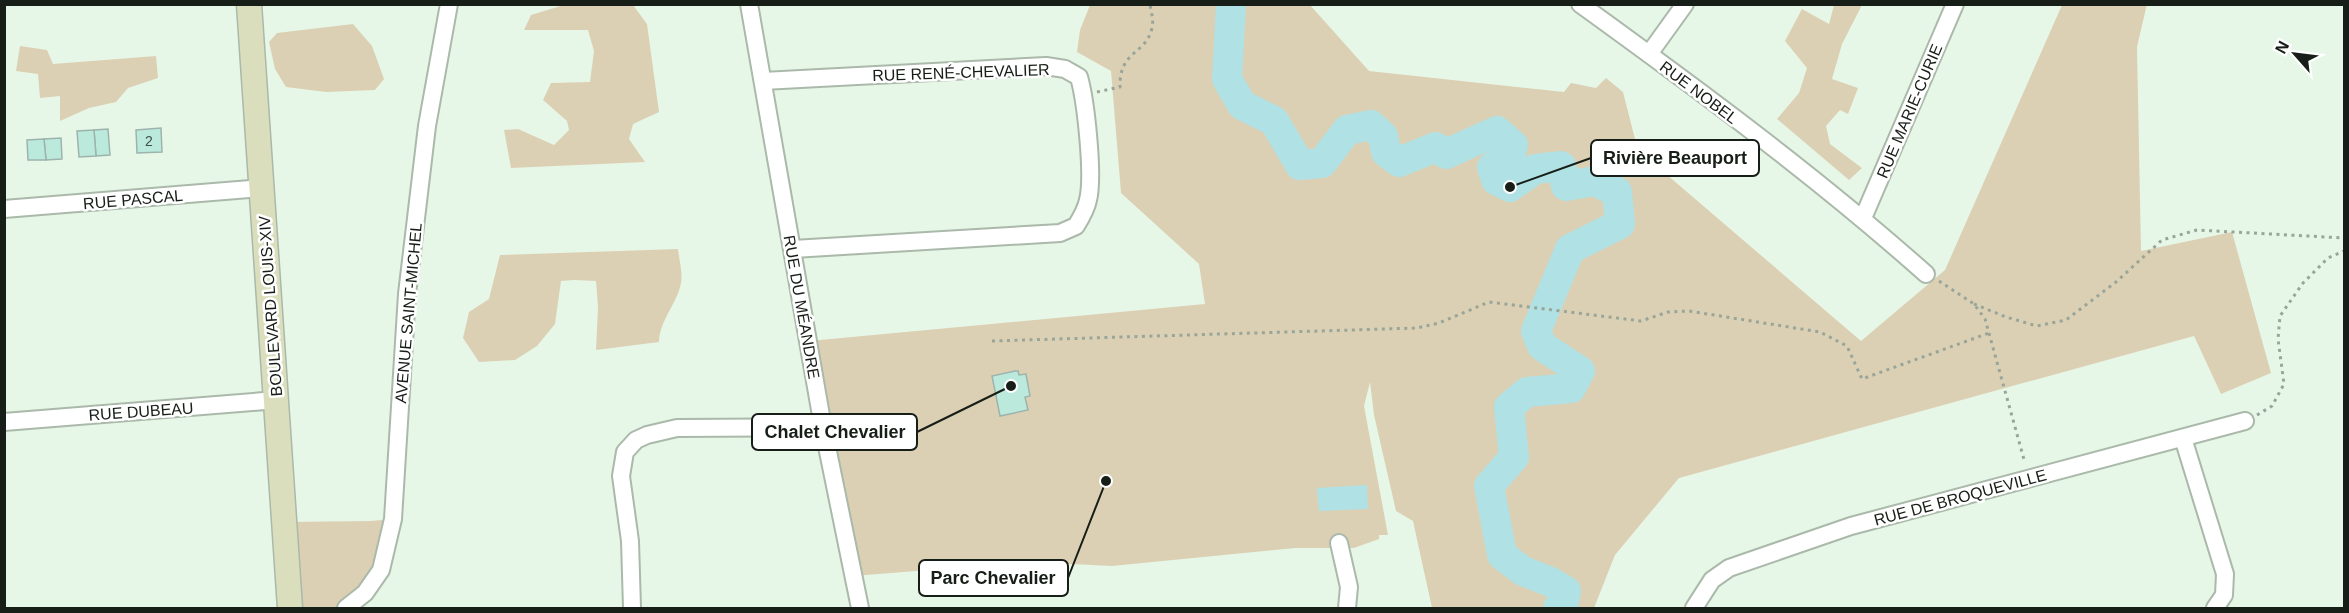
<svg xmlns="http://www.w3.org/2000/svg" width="2349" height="613" viewBox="0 0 2349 613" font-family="Arial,sans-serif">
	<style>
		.green { fill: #dcd0b4 }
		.water { fill: #afe1e5 }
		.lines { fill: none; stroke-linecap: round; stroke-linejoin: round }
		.river { stroke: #afe1e5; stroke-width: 30 }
		.building { fill: #bbe9db; stroke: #9db4ad; stroke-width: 1.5 }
		.minor-casing { stroke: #aab9aa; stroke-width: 20 }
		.secondary-casing { stroke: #aab9aa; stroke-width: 27 }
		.path { stroke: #99a599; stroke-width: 3; stroke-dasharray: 3 4.5; stroke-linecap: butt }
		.minor { stroke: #fff; stroke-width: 16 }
		.secondary { stroke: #dadebc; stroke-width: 24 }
		.labels { text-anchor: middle; stroke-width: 5; stroke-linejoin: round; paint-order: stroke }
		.number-label { font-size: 14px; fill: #405048 }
		.street-label { font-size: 16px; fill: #171d17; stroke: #fff }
		.leader { fill: none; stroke: #171d17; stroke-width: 2 }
		.callout-dot { fill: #171d17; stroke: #fff; stroke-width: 2 }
		.callout { fill: #fff; stroke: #171d17; stroke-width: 2 }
		.callout-label { font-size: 18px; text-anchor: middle; font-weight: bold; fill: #171d17 }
	</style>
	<rect width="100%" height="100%" fill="#e7f7e7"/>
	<g class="green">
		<polygon points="567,4 633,5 647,24 659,112 633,124 629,139 645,162 511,168 504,130 518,129 554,145 569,130 567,121 543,100 551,83 590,82 594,51 588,30 524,30 531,15"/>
		<polygon points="2147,4 2137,47 2141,251 2232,232 2271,373 2221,394 2194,336 1679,478 1615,555 1594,608 1432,608 1413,521 1396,511 1374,415 1370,382 1364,406 1388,535 1379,535 1379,539 1354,548 1295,548 1112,566 1029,562 853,576 809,341 1205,304 1199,264 1121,193 1111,71 1077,52 1080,30 1090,5 1310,5 1369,71 1564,92 1571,83 1596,88 1606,78 1623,92 1637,147 1631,144 1861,341 1945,270 2062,5"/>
		<polygon points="1834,5 1862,5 1842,44 1832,79 1858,88 1848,114 1840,110 1826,126 1830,144 1862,168 1849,180 1777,119 1799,93 1807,68 1785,41 1802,9 1829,24"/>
		<polygon points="353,24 372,46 384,79 375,90 326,92 286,87 275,69 269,42 277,33"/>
		<polygon points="20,46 47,50 53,64 156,56 158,78 128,88 116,102 89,108 60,121 60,96 40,98 38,74 16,71"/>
		<path d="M 678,249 C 679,259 683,273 681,283 C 677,304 659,321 659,342 L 596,350 L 598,307 L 596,281 L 574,280 L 561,281 L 555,324 L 537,346 L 515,360 L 479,362 L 463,338 L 469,312 L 489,299 L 500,255 Z"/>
		<polygon points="393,519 381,570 346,608 290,608 285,522 371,521"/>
	</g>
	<polygon class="water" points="1367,485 1368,509 1319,511 1317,488"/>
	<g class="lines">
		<polyline class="river" points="1231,4 1227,79 1242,105 1274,121 1300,165 1322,163 1347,130 1371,125 1383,136 1386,152 1399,162 1436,147 1446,154 1497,131 1513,145 1511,153 1492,167 1496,180 1510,187 1535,169 1561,166 1566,186 1595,181 1617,192 1620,224 1570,249 1536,331 1542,346 1580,371 1571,388 1527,392 1509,407 1514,457 1489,486 1502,555 1523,571 1551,582 1566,591 1563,606 1558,608"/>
	</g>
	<g class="building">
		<polygon points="161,128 162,152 137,153 136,130"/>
		<polygon points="108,129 110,155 96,156 94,130"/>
		<polygon points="94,130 96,156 79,157 77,131"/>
		<polygon points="61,138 62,159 46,160 44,139"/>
		<polygon points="44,139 46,160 28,160 27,140"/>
		<polygon points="1015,371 1018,371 1019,375 1026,374 1030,396 1025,397 1028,410 1000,416 992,376"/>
	</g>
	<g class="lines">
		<defs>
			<g id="minor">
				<polyline points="749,4 823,427 860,608"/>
				<path d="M 1580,4 C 1699,90 1817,177 1926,274"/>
				<polyline points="1649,54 1685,4"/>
				<path d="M 763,81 L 1046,66 L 1065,69 L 1079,77 C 1086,102 1094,176 1088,200 C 1086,210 1081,218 1076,226 L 1060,233 L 793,249"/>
				<polyline points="4,209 262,188"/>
				<polyline points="1863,218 1955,4"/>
				<polyline points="4,422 277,400"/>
				<polyline points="2183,438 2225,574 2224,595 2215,608"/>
				<polyline points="1339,543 1349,587 1347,608"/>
				<polyline points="346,608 365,593 381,570 393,519 407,294 427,126 449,4"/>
				<polyline points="632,608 630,541 621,476 625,452 636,440 647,435 677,428 823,427"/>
				<polyline points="1694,608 1712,580 1729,568 1851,526 2245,421"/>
			</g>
			<polyline id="secondary" points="249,4 290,608"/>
		</defs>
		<use href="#minor" class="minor-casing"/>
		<use href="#secondary" class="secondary-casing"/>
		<g class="path">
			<path d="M 1097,92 L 1120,87 C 1119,50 1146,55 1152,28 C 1154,21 1151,12 1150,4"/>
			<polyline points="1939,281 1974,304 1985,319 2025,463"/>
			<polyline points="1974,304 2006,317 2037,326 2066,320 2116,282 2162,240 2197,230 2344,238"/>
			<polyline points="992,341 1417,328 1439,323 1489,302 1641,321 1668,312 1689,311 1820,332 1847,346 1862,379 1989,333"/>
			<polyline points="2257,415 2272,406 2284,384 2278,339 2280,316 2303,283 2328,258 2344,251"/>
		</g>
		<use href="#minor" class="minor"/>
		<use href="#secondary" class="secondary"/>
	</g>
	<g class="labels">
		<g class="number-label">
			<text x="149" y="146">2</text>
		</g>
		<g class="street-label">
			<text transform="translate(961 72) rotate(-2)" y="6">RUE RENÉ-CHEVALIER</text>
			<text transform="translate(1699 92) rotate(37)" y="6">RUE NOBEL</text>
			<text transform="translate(1909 111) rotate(-67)" y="6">RUE MARIE-CURIE</text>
			<text transform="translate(133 199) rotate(-5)" y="6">RUE PASCAL</text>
			<text transform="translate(270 306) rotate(-94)" y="6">BOULEVARD LOUIS-XIV</text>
			<text transform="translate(802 307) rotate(80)" y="6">RUE DU MÉANDRE</text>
			<text transform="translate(408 313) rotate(-85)" y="6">AVENUE SAINT-MICHEL</text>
			<text transform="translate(141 411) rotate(-4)" y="6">RUE DUBEAU</text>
			<text transform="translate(1960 497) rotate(-15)" y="6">RUE DE BROQUEVILLE</text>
		</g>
	</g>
	<path class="leader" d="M1510 187L1591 158M1011 386L917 432M1106 481L1068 578"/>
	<g class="callout-dot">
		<circle cx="1510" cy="187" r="6"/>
		<circle cx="1011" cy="386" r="6"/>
		<circle cx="1106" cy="481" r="6"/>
	</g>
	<g class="callout">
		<rect x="1591" y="140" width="168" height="36" rx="6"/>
		<rect x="752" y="414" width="165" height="36" rx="6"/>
		<rect x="919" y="560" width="149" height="36" rx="6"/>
	</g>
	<g class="callout-label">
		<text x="1675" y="164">Rivière Beauport</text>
		<text x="835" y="438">Chalet Chevalier</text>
		<text x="993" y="584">Parc Chevalier</text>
	</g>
	<rect width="2349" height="613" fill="none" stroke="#171d17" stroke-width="12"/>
	<g transform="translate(2295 54) rotate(298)" stroke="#ffffff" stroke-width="4.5" paint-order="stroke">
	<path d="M0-4.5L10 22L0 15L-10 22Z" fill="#171d17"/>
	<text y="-9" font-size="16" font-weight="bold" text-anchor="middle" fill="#171d17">N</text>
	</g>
</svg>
